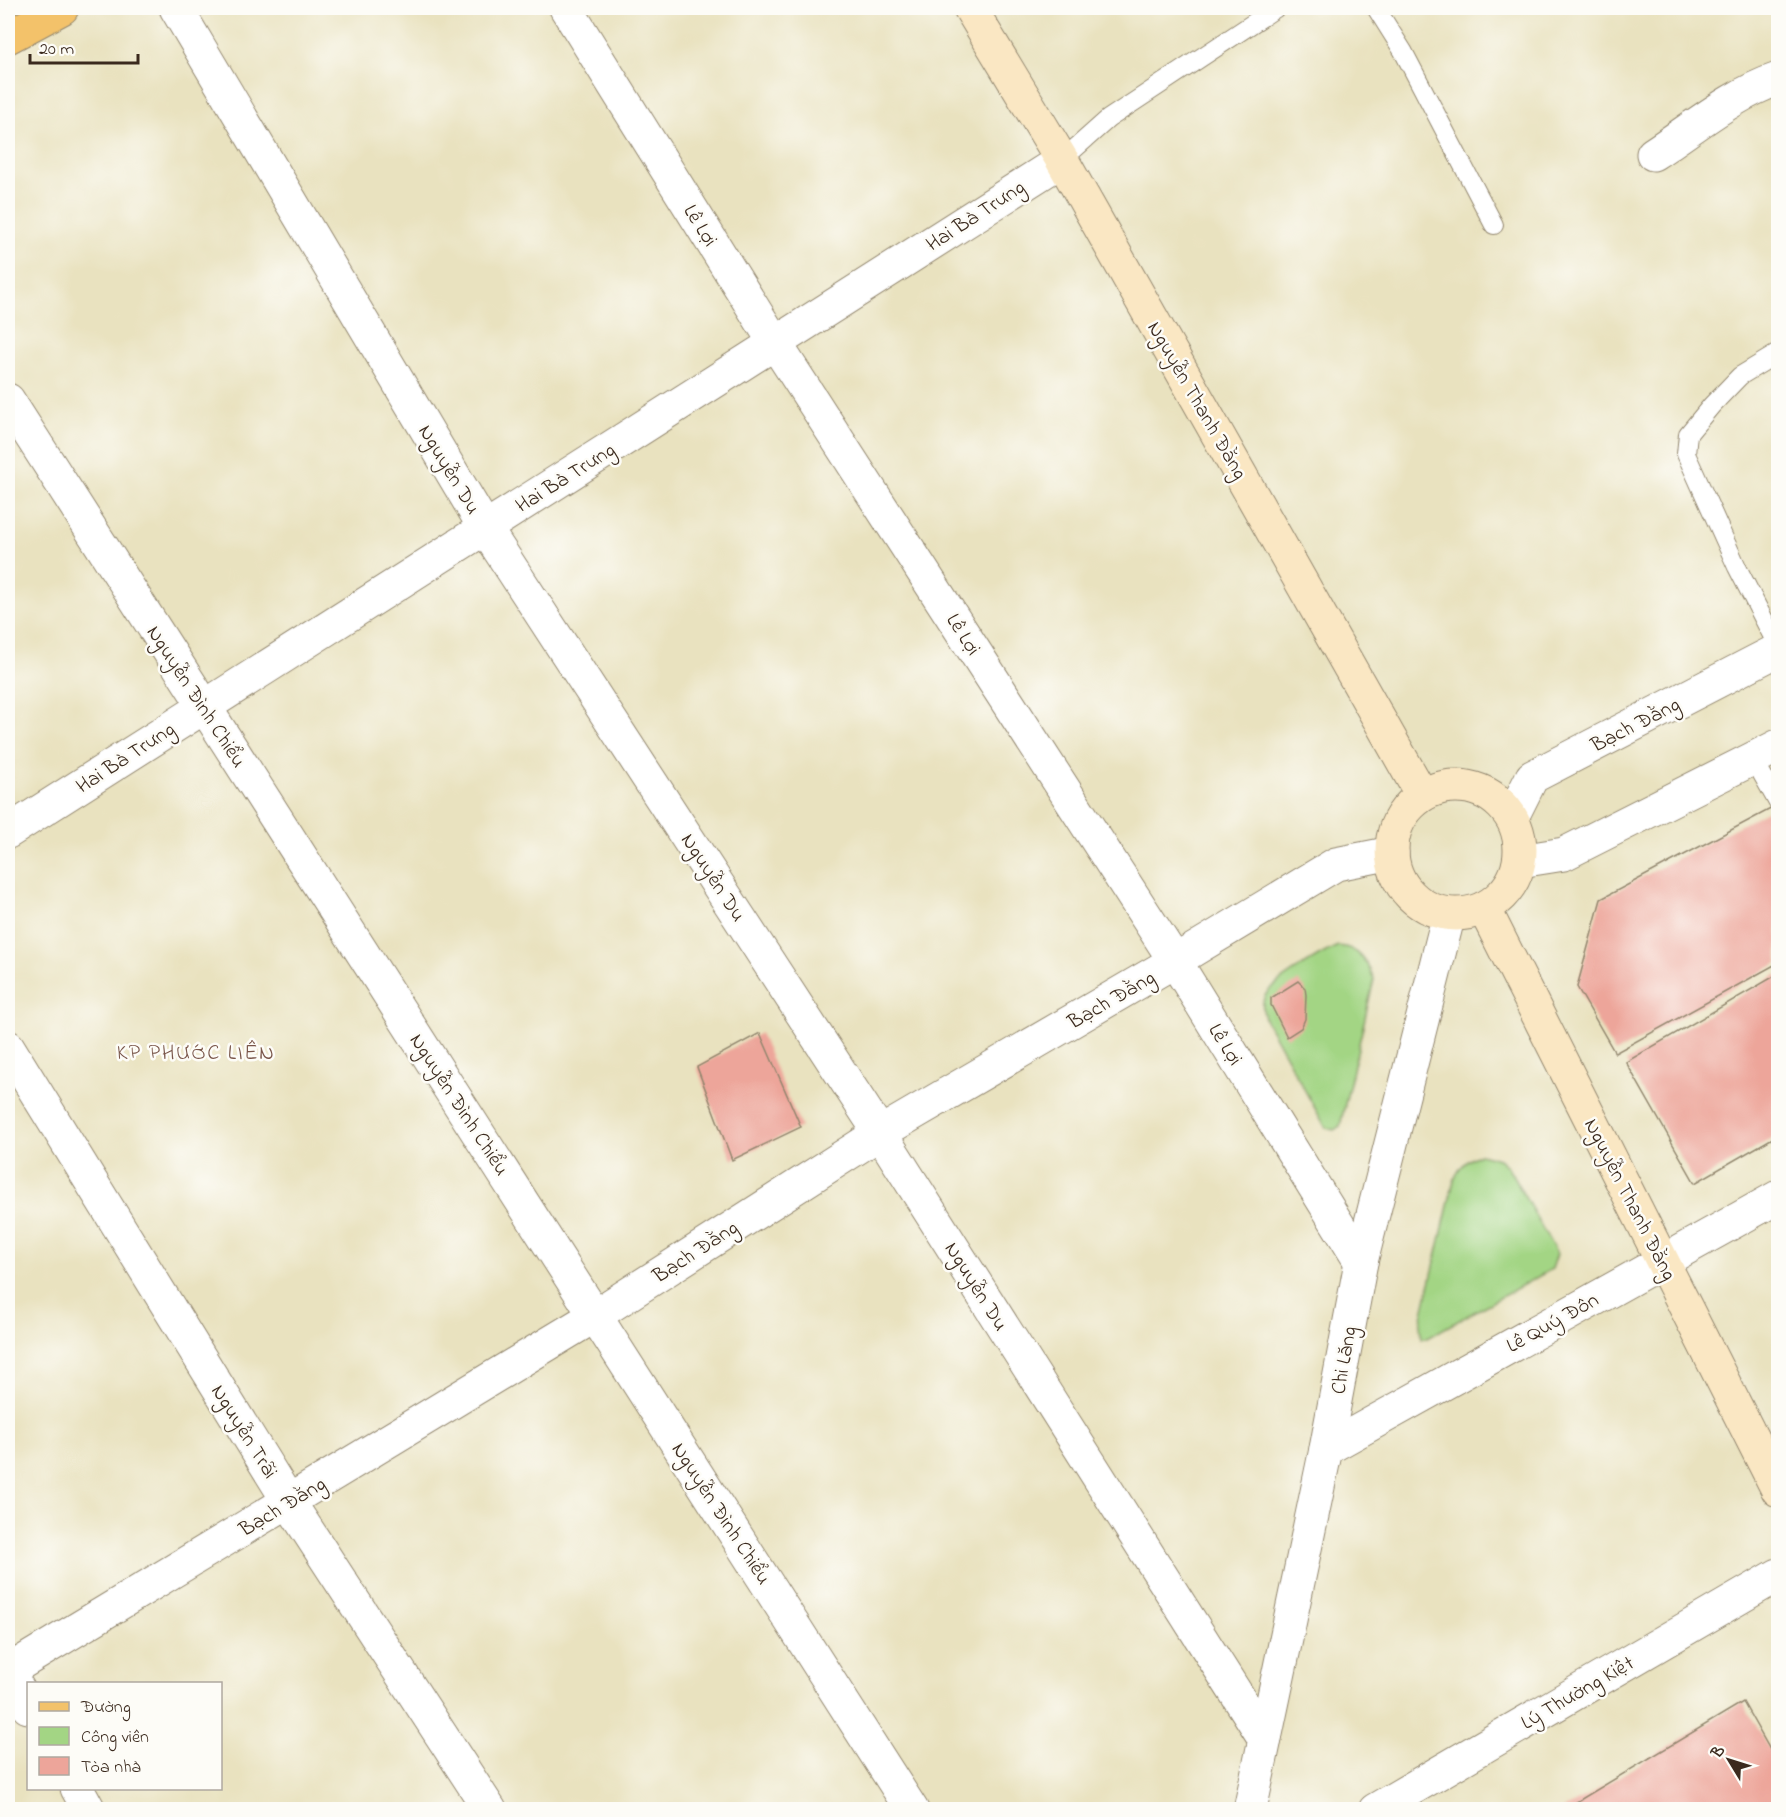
<svg xmlns="http://www.w3.org/2000/svg" width="1786" height="1817" viewBox="0 0 1786 1817" font-family="'Indie Flower',sans-serif">
	<style>
		.green { fill: #a3d584; stroke: #6f8051; stroke-width: 1.5 }
		.building { fill: #eda59a }
		.lines { fill: none; stroke-linecap: round; stroke-linejoin: round }
		.service-casing { stroke: #92866e; stroke-width: 20 }
		.minor-casing { stroke: #92866e; stroke-width: 35 }
		.tertiary-casing { stroke: #92866e; stroke-width: 35 }
		.secondary-casing { stroke: #92866e; stroke-width: 35 }
		.primary-casing { stroke: #92866e; stroke-width: 35 }
		.service { stroke: #fff; stroke-width: 18 }
		.minor { stroke: #fff; stroke-width: 33 }
		.tertiary { stroke: #fff; stroke-width: 33 }
		.secondary { stroke: #fae7c3; stroke-width: 33 }
		.primary { stroke: #f3c26a; stroke-width: 33 }
		.labels { text-anchor: middle; stroke-width: 5; stroke-linejoin: round; paint-order: stroke }
		.street-label { font-size: 21px; fill: #3b2a1e; stroke: #fdfcf7 }
		.neighbourhood-label { font-size: 22px; letter-spacing: 1.5px; fill: #795549; stroke: #fdfcf7 }
	</style>
	<rect width="100%" height="100%" fill="#fdfcf7"/>
	<filter id="ink" filterUnits="userSpaceOnUse"><feTurbulence type="fractalNoise" baseFrequency=".0167" numOctaves="2"/><feDisplacementMap in="SourceGraphic" scale="12" xChannelSelector="R" yChannelSelector="G"/><feConvolveMatrix kernelMatrix="1 2 1 2 8 2 1 2 1" color-interpolation-filters="sRGB"/></filter>
	<filter id="wash" filterUnits="userSpaceOnUse"><feTurbulence type="fractalNoise" baseFrequency=".008" numOctaves="4" result="noise"/><feDisplacementMap in="SourceGraphic" scale="24" xChannelSelector="R" yChannelSelector="G"/><feGaussianBlur stdDeviation="1.35" result="paint"/><feColorMatrix in="noise" values="0 0 0 0 0 0 0 0 0 0 0 0 0 0 0 0 0 1.4 0 .05"/><feComposite in="paint" operator="in"/></filter>
	<g filter="url(#wash)">
		<rect width="100%" height="100%" fill="#e9e2bf"/>
		<g class="green">
			<path d="M 1338,946 C 1359,947 1367,962 1374,979 L 1340,1126 L 1334,1130 L 1326,1128 L 1265,1019 C 1263,1011 1261,1003 1265,996 C 1271,983 1324,952 1338,946 Z"/>
			<path d="M 1480,1154 L 1499,1159 L 1508,1167 L 1557,1254 L 1552,1269 L 1427,1338 L 1422,1338 L 1420,1326 L 1454,1180 C 1460,1166 1466,1160 1480,1154 Z"/>
		</g>
		<g id="blocks">
			<g class="building">
				<polygon points="1778,805 1778,963 1615,1053 1577,987 1601,899"/>
				<polygon points="1778,974 1778,1135 1695,1183 1626,1062"/>
				<polygon points="1298,981 1305,988 1306,995 1305,1019 1301,1028 1287,1037 1271,1005 1271,998"/>
				<polygon points="760,1033 801,1127 732,1160 697,1067"/>
				<polygon points="1743,1702 1778,1764 1778,1810 1563,1810"/>
			</g>
		</g>
	</g>
	<g filter="url(#ink)">
		<use href="#blocks" fill-opacity="0" stroke="#92866e" stroke-width="1.5"/>
		<g class="lines">
			<defs>
				<g id="service">
					<polyline points="1376,8 1403,51 1494,225"/>
					<polyline points="1062,160 1108,119 1276,8"/>
					<polyline points="1778,353 1740,376 1712,405 1688,434 1686,454 1737,567 1778,647"/>
					<polyline points="1753,758 1778,803"/>
				</g>
				<g id="minor">
					<polyline points="176,8 485,528 880,1133 1265,1739"/>
					<polyline points="566,8 775,343 1175,961 1361,1262"/>
					<path d="M 1653,154 C 1693,128 1733,94 1778,79"/>
					<polyline points="8,400 912,1810"/>
					<polyline points="8,832 1062,160"/>
					<polyline points="8,1047 289,1502 490,1810"/>
					<polyline points="1326,1449 1778,1197"/>
					<polyline points="8,1671 596,1315 880,1133 1175,961 1336,864 1392,853"/>
					<polyline points="8,1671 28,1707"/>
					<polyline points="77,1788 89,1810"/>
					<polyline points="1375,1810 1778,1575"/>
				</g>
				<g id="tertiary">
					<polyline points="1512,817 1532,777 1778,650"/>
					<polyline points="1520,861 1564,854 1778,746"/>
					<polyline points="1250,1810 1326,1449 1361,1262 1449,914"/>
				</g>
				<g id="secondary">
					<polyline points="970,8 1062,160 1422,795"/>
					<circle cx="1456" cy="850" r="64"/>
					<polyline points="1484,908 1778,1490"/>
				</g>
				<polyline id="primary" points="8,37 62,8"/>
			</defs>
			<use href="#service" class="service-casing"/>
			<use href="#minor" class="minor-casing"/>
			<use href="#tertiary" class="tertiary-casing"/>
			<use href="#secondary" class="secondary-casing"/>
			<use href="#primary" class="primary-casing"/>
			<use href="#service" class="service"/>
			<use href="#minor" class="minor"/>
			<use href="#tertiary" class="tertiary"/>
			<use href="#secondary" class="secondary"/>
			<use href="#primary" class="primary"/>
		</g>
	</g>
	<g class="labels">
		<g class="street-label">
			<text transform="translate(975 215) rotate(-33)" y="7">Hai Bà Trưng</text>
			<text transform="translate(701 225) rotate(58)" y="7">Lê Lợi</text>
			<text transform="translate(1198 400) rotate(60)" y="7">Nguyễn Thanh Đằng</text>
			<text transform="translate(450 469) rotate(59)" y="7">Nguyễn Du</text>
			<text transform="translate(565 477) rotate(-32)" y="7">Hai Bà Trưng</text>
			<text transform="translate(964 634) rotate(57)" y="7">Lê Lợi</text>
			<text transform="translate(197 696) rotate(57)" y="7">Nguyễn Đình Chiểu</text>
			<text transform="translate(1635 724) rotate(-27)" y="7">Bạch Đằng</text>
			<text transform="translate(125 757) rotate(-33)" y="7">Hai Bà Trưng</text>
			<text transform="translate(714 877) rotate(57)" y="7">Nguyễn Du</text>
			<text transform="translate(1111 999) rotate(-30)" y="7">Bạch Đằng</text>
			<text transform="translate(1226 1044) rotate(58)" y="7">Lê Lợi</text>
			<text transform="translate(460 1104) rotate(57)" y="7">Nguyễn Đình Chiểu</text>
			<text transform="translate(1631 1199) rotate(63)" y="7">Nguyễn Thanh Đằng</text>
			<text transform="translate(695 1251) rotate(-33)" y="7">Bạch Đằng</text>
			<text transform="translate(977 1286) rotate(58)" y="7">Nguyễn Du</text>
			<text transform="translate(1552 1322) rotate(-29)" y="7">Lê Quý Đôn</text>
			<text transform="translate(1343 1360) rotate(-80)" y="7">Chi Lăng</text>
			<text transform="translate(245 1431) rotate(58)" y="7">Nguyễn Trãi</text>
			<text transform="translate(282 1506) rotate(-31)" y="7">Bạch Đằng</text>
			<text transform="translate(722 1513) rotate(57)" y="7">Nguyễn Đình Chiểu</text>
			<text transform="translate(1577 1692) rotate(-30)" y="7">Lý Thường Kiệt</text>
		</g>
		<g class="neighbourhood-label">
			<text x="196" y="1059">KP PHƯỚC LIÊN</text>
		</g>
	</g>
	<rect width="1786" height="1817" fill="none" stroke="#fdfcf7" stroke-width="30"/>
	<rect x="27" y="1682" width="195" height="108" fill="#fdfcf7" stroke="#afa8a0" stroke-width="1.5"/>
	<rect x="39" y="1702" width="30" height="9" fill="#f3c26a" stroke="#afa8a0" stroke-width="1.5"/>
	<text x="81" y="1712" font-size="18" fill="#3b2a1e">Đường</text>
	<rect x="39" y="1727" width="30" height="18" fill="#a3d584" stroke="#afa8a0" stroke-width="1.5"/>
	<text x="81" y="1742" font-size="18" fill="#3b2a1e">Công viên</text>
	<rect x="39" y="1757" width="30" height="18" fill="#eda59a" stroke="#afa8a0" stroke-width="1.5"/>
	<text x="81" y="1772" font-size="18" fill="#3b2a1e">Tòa nhà</text>
	<g transform="translate(1729 1760) rotate(308)" stroke="#fdfcf7" stroke-width="4.5" paint-order="stroke">
	<path d="M0-4.5L10 22L0 15L-10 22Z" fill="#3b2a1e"/>
	<text y="-9" font-size="16" font-weight="bold" text-anchor="middle" fill="#3b2a1e">B</text>
	</g>
	<path d="M30 54v9h108v-9" fill="none" stroke="#3b2a1e" stroke-width="3"/>
	<text x="39" y="54" font-size="18" fill="#3b2a1e" stroke="#fdfcf7" stroke-width="4.5" paint-order="stroke">20 m</text>
</svg>
